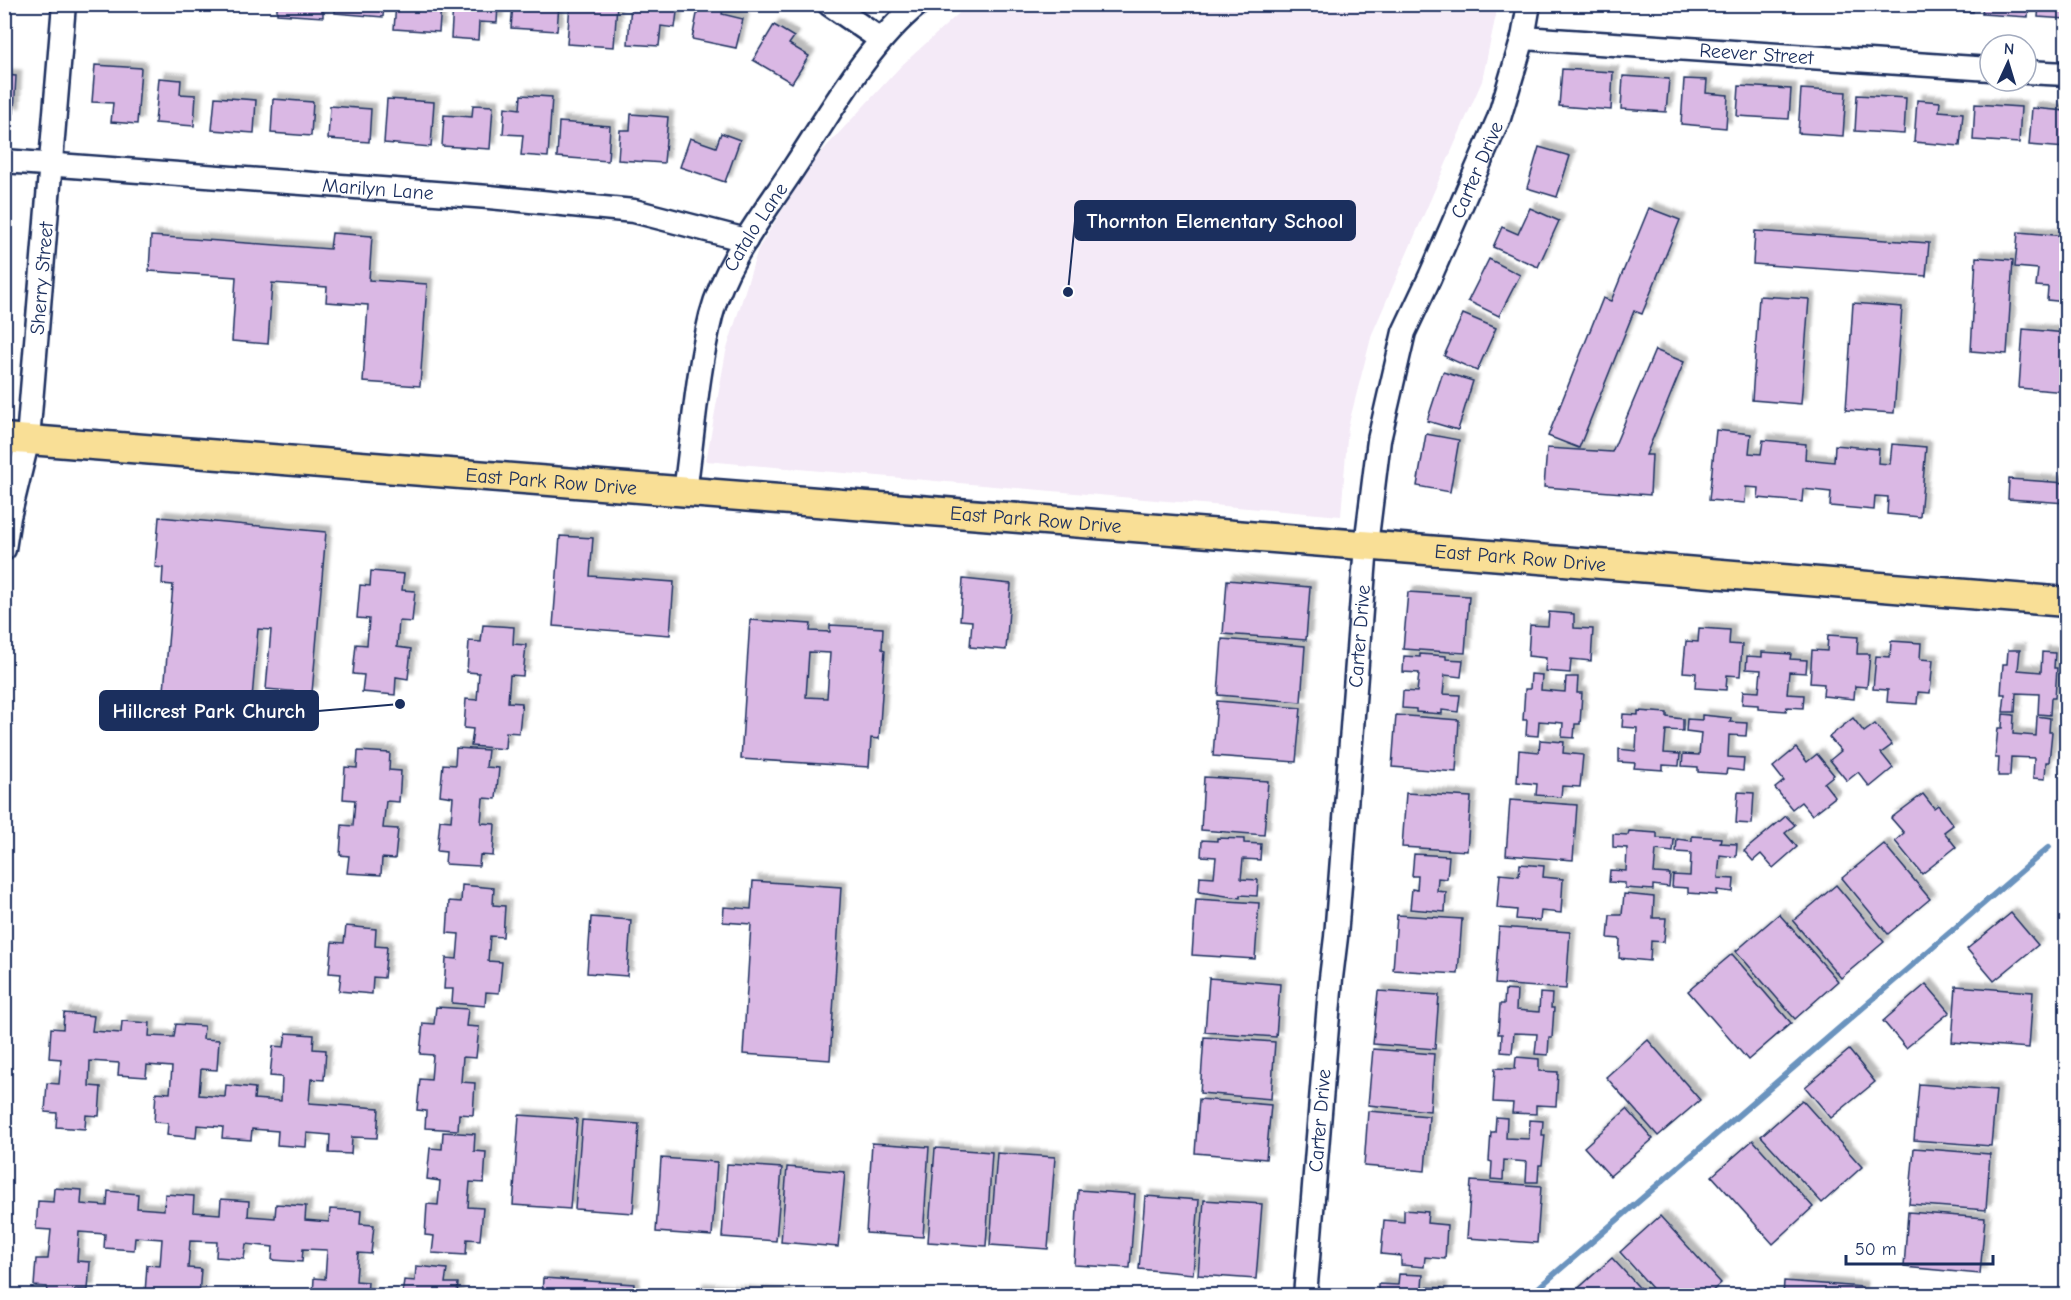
<svg xmlns="http://www.w3.org/2000/svg" width="2071" height="1300" viewBox="0 0 2071 1300" font-family="'Comic Neue',sans-serif">
	<style>
		.built { fill: #f4eaf7 }
		.lines { fill: none; stroke-linecap: round; stroke-linejoin: round }
		.stream { stroke: #6b93be; stroke-width: 6 }
		.building { fill: #dab8e4; stroke: #1b2f5e; stroke-width: 1.5; fill-rule: evenodd; filter: url(#shadow) }
		.minor-casing { stroke: #1b2f5e; stroke-width: 27 }
		.major-casing { stroke: #1b2f5e; stroke-width: 33 }
		.minor { stroke: #fff; stroke-width: 22 }
		.major { stroke: #f9df96; stroke-width: 28 }
		.labels { text-anchor: middle; stroke-width: 6; stroke-linejoin: round; paint-order: stroke }
		.street-label { font-size: 20px; fill: #1b2f5e; stroke: #fff }
		.leader { fill: none; stroke: #1b2f5e; stroke-width: 2 }
		.callout-dot { fill: #1b2f5e; stroke: #fff; stroke-width: 2 }
		.callout { fill: #1b2f5e; stroke: #1b2f5e; stroke-width: 2 }
		.callout-label { font-size: 21px; text-anchor: middle; font-weight: bold; fill: #fff }
	</style>
	<defs>
		<filter id="shadow"><feDropShadow dx="5.5" dy="-5.5" stdDeviation="1.5" flood-color="#0004"/></filter>
	</defs>
	<rect width="100%" height="100%" fill="#fff"/>
	<filter id="ink" filterUnits="userSpaceOnUse"><feTurbulence type="fractalNoise" baseFrequency=".0167" numOctaves="2"/><feDisplacementMap in="SourceGraphic" scale="12" xChannelSelector="R" yChannelSelector="G"/><feConvolveMatrix kernelMatrix="1 2 1 2 8 2 1 2 1" color-interpolation-filters="sRGB"/></filter>
	<g filter="url(#ink)">
		<polygon class="built" points="968,5 1498,5 1482,81 1372,334 1348,427 1341,516 706,461 726,352 758,249 813,161 901,66"/>
		<g class="lines">
			<polyline class="stream" points="1529,1296 2049,847"/>
		</g>
		<g class="building">
			<polygon points="277,4 323,4 323,17 277,14"/>
			<polygon points="335,4 384,4 383,17 335,13"/>
			<polygon points="396,4 441,4 439,32 394,29"/>
			<polygon points="453,4 498,4 497,23 479,22 478,40 451,38"/>
			<polygon points="513,4 559,4 557,31 511,28"/>
			<polygon points="570,4 617,4 614,47 567,44"/>
			<polygon points="631,4 678,4 675,28 661,26 659,46 628,44"/>
			<polygon points="699,4 724,4 722,14 743,19 736,48 692,39"/>
			<polygon points="1919,4 1974,4 1973,12 1919,9"/>
			<polygon points="1983,4 2029,4 2028,17 1982,14"/>
			<polygon points="2039,4 2066,4 2066,19 2038,17"/>
			<polygon points="774,25 794,37 789,44 809,56 792,83 753,60"/>
			<polygon points="95,65 141,68 137,124 111,122 113,103 92,102"/>
			<polygon points="1562,69 1613,72 1611,110 1559,106"/>
			<polygon points="4,75 16,76 14,113 4,112"/>
			<polygon points="1623,76 1669,79 1666,112 1621,109"/>
			<polygon points="159,78 181,80 180,94 196,95 194,126 155,123"/>
			<polygon points="1684,79 1707,80 1706,93 1728,95 1726,128 1681,124"/>
			<polygon points="1739,86 1791,89 1789,119 1737,116"/>
			<polygon points="1801,89 1846,92 1843,136 1798,133"/>
			<polygon points="521,95 552,97 548,157 521,155 523,135 503,134 505,107 520,109"/>
			<polygon points="1857,95 1906,98 1904,134 1855,131"/>
			<polygon points="215,97 256,100 254,133 212,130"/>
			<polygon points="273,99 313,102 311,136 271,133"/>
			<polygon points="387,99 434,102 431,147 384,143"/>
			<polygon points="1917,100 1940,102 1939,111 1963,113 1960,146 1914,142"/>
			<polygon points="1975,104 2021,107 2019,143 1973,140"/>
			<polygon points="473,105 493,106 490,149 442,146 444,115 472,117"/>
			<polygon points="330,106 371,109 369,142 328,139"/>
			<polygon points="2032,108 2066,111 2066,148 2029,145"/>
			<polygon points="631,114 668,117 664,163 618,160 620,130 630,130"/>
			<polygon points="559,122 610,126 608,161 557,157"/>
			<polygon points="721,133 740,140 725,182 680,167 690,138 716,147"/>
			<polygon points="1539,147 1570,156 1557,197 1527,188"/>
			<polygon points="1530,208 1559,221 1538,267 1493,247 1502,227 1518,234"/>
			<polygon points="1649,208 1680,220 1642,314 1634,311 1579,448 1548,436 1603,298 1611,301"/>
			<polygon points="1755,231 1929,243 1926,276 1753,264"/>
			<polygon points="2018,232 2066,236 2066,302 2047,300 2048,287 2036,286 2038,269 2015,267"/>
			<polygon points="332,233 372,236 369,280 427,284 420,386 363,382 368,305 326,302 327,287 272,283 268,344 232,341 236,277 149,271 151,236 330,249"/>
			<polygon points="1976,257 2013,260 2007,354 1971,351"/>
			<polygon points="1489,259 1520,275 1499,316 1468,301"/>
			<polygon points="1759,296 1809,299 1801,404 1752,400"/>
			<polygon points="1853,303 1902,307 1894,413 1846,410"/>
			<polygon points="1463,314 1496,328 1477,371 1444,356"/>
			<polygon points="2023,329 2066,333 2066,392 2019,388"/>
			<polygon points="1655,350 1684,362 1646,455 1652,455 1650,495 1544,487 1547,448 1612,452"/>
			<polygon points="1443,372 1473,381 1458,430 1427,421"/>
			<polygon points="1716,430 1751,434 1749,453 1761,454 1763,440 1806,444 1805,459 1834,462 1835,445 1879,449 1878,463 1890,464 1892,444 1926,447 1920,517 1887,514 1888,497 1875,496 1874,510 1830,506 1831,492 1803,489 1802,502 1758,498 1759,488 1746,487 1745,503 1709,500"/>
			<polygon points="1426,434 1459,440 1450,492 1417,486"/>
			<polygon points="2009,479 2066,483 2066,503 2008,499"/>
			<polygon points="159,517 326,532 312,693 266,689 271,630 258,629 250,722 162,714 173,585 162,584 163,568 155,567"/>
			<polygon points="560,536 593,538 590,576 674,582 670,635 553,626"/>
			<polygon points="371,571 404,574 402,590 415,591 412,622 399,621 397,647 411,649 408,679 396,677 395,695 362,692 364,675 353,674 356,644 367,645 369,619 357,618 360,585 370,586"/>
			<polygon points="963,579 1011,584 1006,650 970,647 972,621 960,620"/>
			<polygon points="1227,580 1310,587 1306,640 1223,634"/>
			<polygon points="1408,592 1469,596 1465,653 1403,649"/>
			<polygon points="1549,612 1574,614 1574,628 1593,629 1591,661 1571,659 1570,673 1545,671 1546,658 1528,656 1530,625 1548,626"/>
			<path d="M 750,620 L 811,624 L 810,631 L 830,632 L 830,625 L 883,628 L 882,649 L 885,650 L 879,739 L 871,738 L 869,767 L 741,759 ZM 809,652 L 830,653 L 827,698 L 806,697 Z"/>
			<polygon points="483,625 514,627 513,644 526,645 523,676 510,675 508,702 522,703 519,733 506,732 505,749 471,746 473,729 464,728 466,699 477,700 479,673 467,672 469,641 481,642"/>
			<polygon points="1699,628 1730,630 1729,644 1742,645 1740,676 1727,675 1726,690 1695,688 1696,673 1683,672 1686,641 1698,642"/>
			<polygon points="1828,635 1858,637 1857,654 1870,654 1867,687 1855,686 1854,699 1823,696 1824,684 1810,683 1812,650 1827,651"/>
			<polygon points="1222,639 1305,646 1301,702 1218,695"/>
			<polygon points="1891,641 1921,643 1920,659 1933,660 1930,693 1918,692 1917,704 1887,702 1888,690 1873,689 1876,656 1890,657"/>
			<polygon points="2008,650 2020,650 2018,670 2041,672 2042,652 2055,653 2054,668 2057,668 2055,698 2051,698 2050,715 2038,714 2039,694 2016,693 2015,712 2003,712 2005,694 2001,694 2003,664 2007,664"/>
			<polygon points="1762,652 1791,654 1790,659 1807,660 1806,673 1789,672 1787,694 1804,695 1803,708 1787,707 1786,711 1758,709 1758,705 1742,704 1743,691 1759,692 1761,670 1746,669 1747,656 1762,657"/>
			<polygon points="1420,654 1446,656 1446,659 1463,660 1461,677 1445,675 1443,694 1460,695 1458,712 1442,710 1442,714 1416,712 1416,709 1402,708 1403,691 1417,692 1419,673 1403,672 1404,656 1420,657"/>
			<polygon points="1531,674 1542,675 1541,690 1565,692 1566,677 1578,677 1577,693 1582,693 1580,724 1575,724 1574,738 1562,737 1563,723 1539,721 1538,736 1526,735 1527,720 1523,720 1525,689 1530,689"/>
			<polygon points="1217,701 1301,708 1296,762 1213,756"/>
			<polygon points="1638,711 1667,713 1667,717 1683,719 1683,731 1666,730 1664,753 1680,754 1679,766 1663,765 1663,770 1634,768 1635,763 1619,762 1619,749 1636,751 1637,728 1622,727 1623,714 1638,715"/>
			<polygon points="2003,714 2014,715 2013,734 2036,736 2037,716 2050,718 2049,732 2052,732 2049,762 2046,762 2045,779 2033,778 2034,758 2011,757 2010,776 1998,776 1999,758 1995,758 1998,728 2002,728"/>
			<polygon points="1396,715 1459,720 1456,772 1392,767"/>
			<polygon points="1702,715 1731,718 1730,722 1747,723 1746,736 1729,735 1728,757 1744,758 1743,771 1727,769 1726,774 1698,772 1698,767 1682,766 1683,754 1699,755 1701,733 1686,731 1687,719 1702,720"/>
			<polygon points="1853,718 1864,732 1875,724 1892,745 1881,753 1893,768 1870,787 1858,772 1847,781 1830,760 1841,751 1829,737"/>
			<polygon points="1540,740 1564,742 1563,753 1583,755 1580,787 1562,786 1561,797 1536,795 1537,784 1517,782 1519,750 1539,752"/>
			<polygon points="456,748 488,750 486,767 499,768 496,799 483,798 481,823 495,824 493,856 480,855 479,866 445,864 446,852 437,851 440,820 451,821 453,797 440,795 443,764 455,765"/>
			<polygon points="1796,748 1807,762 1817,754 1834,775 1824,783 1835,797 1812,815 1801,802 1792,809 1775,788 1784,781 1773,767"/>
			<polygon points="358,751 390,753 389,770 401,771 399,802 386,801 383,828 398,829 395,859 382,858 381,875 347,873 349,856 340,855 342,825 353,826 355,800 343,799 345,767 357,768"/>
			<polygon points="1204,777 1268,781 1264,835 1201,830"/>
			<polygon points="1738,792 1754,793 1752,824 1736,823"/>
			<polygon points="1406,793 1471,797 1467,851 1402,847"/>
			<polygon points="1923,794 1934,808 1938,805 1953,825 1944,832 1956,847 1922,874 1895,841 1904,833 1891,818"/>
			<polygon points="1510,800 1577,805 1573,860 1506,855"/>
			<polygon points="1786,816 1795,825 1785,833 1797,847 1773,868 1761,854 1753,861 1744,851"/>
			<polygon points="1629,831 1657,833 1657,838 1674,839 1673,852 1656,850 1654,873 1670,874 1669,887 1653,885 1653,890 1625,888 1625,883 1609,882 1610,870 1626,871 1627,848 1613,847 1613,834 1628,835"/>
			<polygon points="1692,836 1721,838 1720,843 1737,844 1736,857 1720,855 1718,878 1734,879 1733,892 1717,890 1717,895 1688,893 1688,888 1672,887 1673,875 1690,876 1691,853 1676,852 1677,839 1692,841"/>
			<polygon points="1217,838 1244,839 1244,843 1261,844 1260,860 1243,859 1241,879 1258,880 1257,896 1240,895 1240,898 1199,892 1200,876 1214,877 1216,857 1201,856 1202,840 1217,841"/>
			<polygon points="1884,844 1930,899 1888,934 1842,878"/>
			<polygon points="1414,854 1449,856 1447,879 1438,878 1437,891 1446,892 1445,912 1410,909 1412,889 1417,890 1418,876 1412,876"/>
			<polygon points="1520,864 1544,866 1543,877 1563,879 1561,913 1541,911 1540,921 1516,919 1517,910 1497,908 1500,874 1519,876"/>
			<polygon points="753,881 841,887 830,1060 743,1054 751,924 723,922 724,907 751,909"/>
			<polygon points="462,885 494,888 493,905 505,906 503,937 490,936 488,961 502,962 499,993 486,992 485,1006 452,1003 453,989 444,989 446,958 457,959 459,934 447,933 449,901 461,902"/>
			<polygon points="1836,885 1884,942 1841,978 1793,921"/>
			<polygon points="1624,894 1654,897 1653,918 1666,918 1664,942 1651,941 1650,961 1619,958 1620,939 1608,938 1610,915 1622,915"/>
			<polygon points="1196,899 1259,903 1255,959 1192,955"/>
			<polygon points="2011,913 2038,945 1994,981 1967,949"/>
			<polygon points="1779,914 1838,981 1795,1019 1736,951"/>
			<polygon points="1397,915 1462,919 1458,974 1393,970"/>
			<polygon points="591,917 631,920 627,976 587,973"/>
			<polygon points="346,926 376,929 375,946 387,947 384,978 373,977 372,994 339,991 341,974 329,973 332,942 344,943"/>
			<polygon points="1499,927 1570,932 1566,989 1495,984"/>
			<polygon points="1732,954 1791,1023 1748,1060 1688,991"/>
			<polygon points="1209,978 1280,984 1276,1037 1205,1032"/>
			<polygon points="1926,984 1950,1012 1906,1048 1883,1021"/>
			<polygon points="1956,986 2033,992 2029,1048 1952,1042"/>
			<polygon points="1505,990 1517,991 1516,1010 1539,1012 1540,993 1552,994 1551,1008 1554,1008 1552,1038 1549,1038 1548,1055 1535,1054 1537,1034 1514,1033 1512,1053 1501,1052 1502,1034 1498,1034 1500,1004 1504,1004"/>
			<polygon points="1378,991 1439,995 1435,1049 1373,1044"/>
			<polygon points="436,1007 468,1009 466,1026 479,1027 476,1058 463,1057 461,1082 475,1083 473,1115 459,1114 458,1130 425,1128 426,1111 417,1110 420,1079 431,1080 433,1055 420,1054 423,1023 434,1024"/>
			<polygon points="64,1013 94,1016 92,1031 121,1033 122,1021 150,1023 149,1036 174,1037 176,1024 204,1026 203,1039 219,1040 217,1070 201,1069 199,1095 225,1097 226,1085 255,1088 254,1099 281,1101 282,1077 270,1076 273,1046 284,1047 286,1033 314,1035 313,1049 326,1050 324,1080 311,1079 309,1103 379,1108 377,1138 352,1137 351,1154 329,1153 330,1135 307,1133 306,1147 277,1145 278,1131 252,1129 251,1140 222,1138 223,1127 197,1125 196,1138 167,1135 168,1123 154,1122 156,1092 170,1093 172,1067 147,1065 146,1077 118,1075 119,1063 90,1061 89,1086 101,1087 99,1116 86,1115 85,1129 56,1127 57,1113 45,1112 47,1083 59,1084 61,1059 49,1058 51,1028 63,1029"/>
			<polygon points="1204,1037 1275,1042 1271,1099 1200,1093"/>
			<polygon points="1648,1040 1700,1100 1658,1136 1606,1077"/>
			<polygon points="1373,1049 1434,1054 1430,1111 1368,1105"/>
			<polygon points="1849,1050 1875,1082 1831,1118 1805,1087"/>
			<polygon points="1516,1057 1539,1059 1539,1071 1558,1072 1556,1106 1536,1105 1536,1114 1512,1113 1513,1103 1493,1102 1495,1068 1515,1069"/>
			<polygon points="1919,1084 1996,1090 1991,1146 1914,1140"/>
			<polygon points="1199,1099 1271,1105 1266,1159 1195,1153"/>
			<polygon points="1802,1100 1862,1167 1822,1203 1761,1136"/>
			<polygon points="1627,1109 1653,1139 1610,1176 1584,1147"/>
			<polygon points="1368,1111 1429,1116 1425,1171 1364,1166"/>
			<polygon points="519,1115 577,1119 570,1209 513,1205"/>
			<polygon points="1496,1117 1507,1118 1506,1138 1529,1139 1530,1120 1543,1121 1542,1135 1545,1135 1542,1165 1539,1165 1538,1182 1526,1182 1527,1162 1504,1160 1503,1180 1491,1179 1492,1162 1489,1161 1491,1132 1495,1132"/>
			<polygon points="582,1120 639,1124 633,1213 575,1209"/>
			<polygon points="443,1132 475,1134 474,1151 486,1152 484,1183 470,1182 468,1207 483,1208 480,1240 467,1239 466,1255 432,1253 434,1236 425,1235 427,1204 438,1205 440,1181 427,1179 430,1148 442,1149"/>
			<polygon points="1753,1140 1813,1207 1773,1244 1712,1176"/>
			<polygon points="872,1143 929,1147 923,1237 866,1233"/>
			<polygon points="935,1148 992,1152 986,1246 928,1242"/>
			<polygon points="1914,1148 1990,1154 1986,1210 1909,1204"/>
			<polygon points="997,1153 1055,1157 1048,1249 990,1245"/>
			<polygon points="661,1158 717,1162 712,1236 656,1232"/>
			<polygon points="727,1164 782,1168 776,1241 722,1237"/>
			<polygon points="787,1167 845,1172 838,1247 781,1242"/>
			<polygon points="1471,1181 1541,1186 1537,1243 1467,1238"/>
			<polygon points="54,1188 82,1190 81,1204 107,1206 108,1191 138,1194 137,1208 164,1210 165,1194 194,1196 193,1212 220,1214 221,1199 249,1201 248,1216 275,1218 276,1204 306,1206 305,1220 329,1222 330,1209 361,1211 360,1224 374,1225 371,1254 358,1253 356,1281 368,1282 367,1296 313,1296 314,1278 325,1279 327,1250 303,1249 302,1262 272,1260 273,1247 246,1244 244,1259 216,1257 217,1242 190,1241 188,1268 201,1269 199,1296 158,1296 145,1293 147,1265 160,1266 162,1239 135,1237 134,1250 104,1248 105,1234 79,1232 77,1261 90,1262 88,1290 75,1290 74,1296 46,1296 47,1287 34,1286 36,1259 48,1259 51,1230 36,1229 38,1201 53,1202"/>
			<polygon points="1078,1190 1135,1194 1130,1268 1074,1265"/>
			<polygon points="1145,1196 1199,1200 1193,1274 1139,1269"/>
			<polygon points="1204,1200 1262,1204 1256,1279 1198,1275"/>
			<polygon points="1404,1210 1428,1212 1427,1223 1447,1225 1445,1259 1425,1257 1424,1267 1401,1265 1401,1256 1381,1254 1384,1220 1404,1222"/>
			<polygon points="1908,1212 1985,1218 1980,1274 1904,1267"/>
			<polygon points="1660,1216 1721,1283 1707,1296 1659,1296 1620,1252"/>
			<polygon points="1612,1258 1647,1296 1573,1296 1572,1294"/>
			<polygon points="416,1266 447,1269 445,1283 458,1283 457,1296 402,1296 404,1280 415,1281"/>
			<polygon points="1399,1274 1423,1275 1422,1287 1442,1288 1441,1296 1378,1296 1378,1284 1398,1285"/>
			<polygon points="543,1278 634,1284 633,1296 542,1296"/>
			<polygon points="1784,1281 1862,1287 1861,1296 1783,1296"/>
			<polygon points="698,1289 787,1295 787,1296 697,1296"/>
		</g>
		<g class="lines">
			<defs>
				<g id="minor">
					<polyline points="829,4 880,39"/>
					<path id="s1" d="M 1523,38 L 1990,69"/>
					<polyline points="2026,72 2066,74"/>
					<path id="s2" d="M 4,161 L 489,197 L 634,211 L 746,240"/>
					<path id="s3" d="M 685,492 C 693,434 697,373 711,316 C 725,261 764,214 795,166 C 830,113 868,44 918,4"/>
					<path id="s4" d="M 4,549 L 9,517 L 28,439 L 64,4"/>
					<path id="s5" d="M 1305,1296 L 1331,978 L 1336,937 L 1366,545 L 1379,440 L 1404,332 L 1430,277 L 1499,118 L 1523,38 L 1529,4"/>
				</g>
				<g id="major">
					<path id="s6" d="M 4,438 L 1502,556 L 2066,602"/>
				</g>
			</defs>
			<use href="#minor" class="minor-casing"/>
			<use href="#major" class="major-casing"/>
			<use href="#minor" class="minor"/>
			<use href="#major" class="major"/>
		</g>
	</g>
	<g class="labels">
		<g class="street-label">
			<text dy="7" stroke="none"><textPath href="#s1" startOffset="234">Reever Street</textPath></text>
			<text dy="7" stroke="none"><textPath href="#s5" startOffset="1148">Carter Drive</textPath></text>
			<text dy="7" stroke="none"><textPath href="#s2" startOffset="375">Marilyn Lane</textPath></text>
			<text dy="7" stroke="none"><textPath href="#s3" startOffset="278">Catalo Lane</textPath></text>
			<text dy="7" stroke="none"><textPath href="#s4" startOffset="274">Sherry Street</textPath></text>
			<text dy="7" stroke="none"><textPath href="#s6" startOffset="549">East Park Row Drive</textPath></text>
			<text dy="7" stroke="none"><textPath href="#s6" startOffset="1035">East Park Row Drive</textPath></text>
			<text dy="7" stroke="none"><textPath href="#s6" startOffset="1521">East Park Row Drive</textPath></text>
			<text dy="7" stroke="none"><textPath href="#s5" startOffset="662">Carter Drive</textPath></text>
			<text dy="7" stroke="none"><textPath href="#s5" startOffset="176">Carter Drive</textPath></text>
		</g>
	</g>
	<path class="leader" d="M1068 292L1075 221M400 704L318 711"/>
	<g class="callout-dot">
		<circle cx="1068" cy="292" r="6"/>
		<circle cx="400" cy="704" r="6"/>
	</g>
	<g class="callout">
		<rect x="1075" y="201" width="280" height="39" rx="6"/>
		<rect x="100" y="691" width="218" height="39" rx="6"/>
	</g>
	<g class="callout-label">
		<text x="1215" y="228">Thornton Elementary School</text>
		<text x="209" y="718">Hillcrest Park Church</text>
	</g>
	<rect width="2071" height="1300" fill="none" stroke="#fff" stroke-width="24"/>
	<rect x="12" y="12" width="2047" height="1276" fill="none" stroke="#1b2f5e" stroke-width="2" filter="url(#ink)"/>
	<g transform="translate(2008 63) rotate(4)"><circle r="28" fill="#ffffff" stroke="#a4acbf" stroke-width="1.5"/>
	<path d="M0-4.5L10 22L0 15L-10 22Z" fill="#1b2f5e"/>
	<text y="-9" font-size="16" font-weight="bold" text-anchor="middle" fill="#1b2f5e">N</text>
	</g>
	<path d="M1846 1255v9h147v-9" fill="none" stroke="#1b2f5e" stroke-width="3"/>
	<text x="1855" y="1255" font-size="18" fill="#1b2f5e" stroke="#ffffff" stroke-width="4.5" paint-order="stroke">50 m</text>
</svg>
